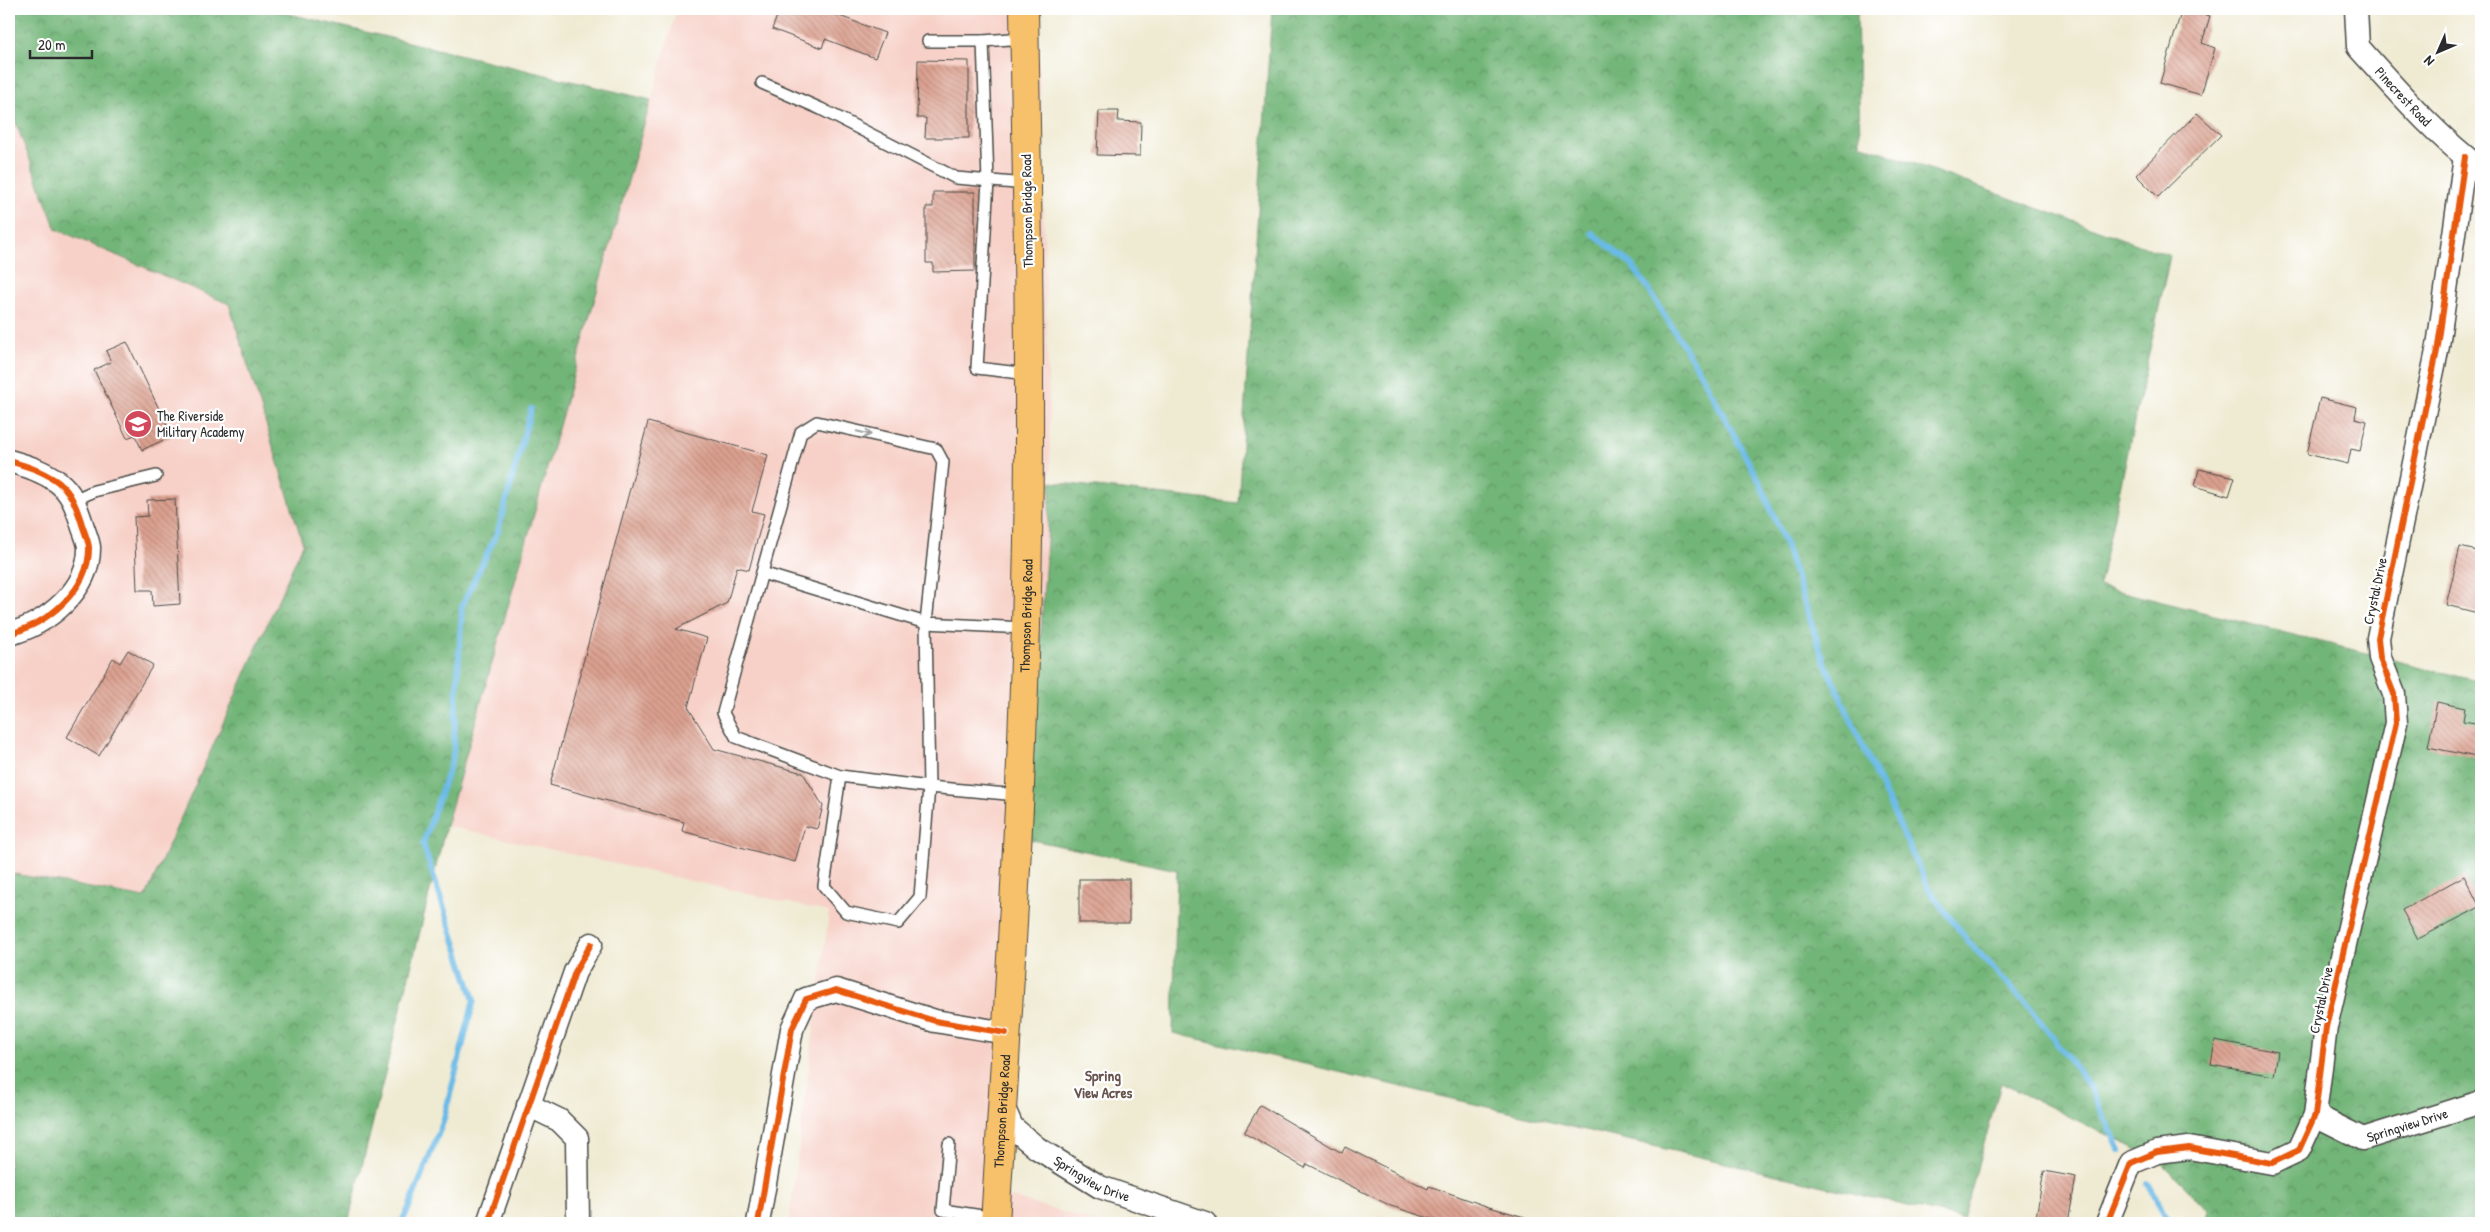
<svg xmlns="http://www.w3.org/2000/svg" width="2490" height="1232" viewBox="0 0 2490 1232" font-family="'Patrick Hand',sans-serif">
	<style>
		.built { fill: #f7d1c8 }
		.forest { fill: url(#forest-crowns); stroke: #4e7052 }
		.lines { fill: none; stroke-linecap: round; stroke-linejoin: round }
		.stream { stroke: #6bbae6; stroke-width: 6 }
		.building { fill: url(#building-back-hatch) }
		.service-casing { stroke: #484844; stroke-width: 14 }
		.minor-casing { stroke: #484844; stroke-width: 25 }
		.trunk-casing { stroke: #484844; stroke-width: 30 }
		.service { stroke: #fff; stroke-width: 11 }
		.minor { stroke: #fff; stroke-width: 22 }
		.trunk { stroke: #f7c06b; stroke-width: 28 }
		.cycleway-casing { stroke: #fff; stroke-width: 9 }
		.cycleway { stroke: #e8590c; stroke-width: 6 }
		.oneway { stroke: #a0a0a0 }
		.labels { text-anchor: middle; stroke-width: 4.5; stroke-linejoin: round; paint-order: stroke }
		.street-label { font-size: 14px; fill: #2b2b2b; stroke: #fff }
		.poi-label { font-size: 14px; fill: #2b2b2b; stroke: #fff; text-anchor: start }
		.neighbourhood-label { font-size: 15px; font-weight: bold; fill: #69544e; stroke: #fff }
	</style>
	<defs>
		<pattern id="forest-crowns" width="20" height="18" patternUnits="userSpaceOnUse" patternTransform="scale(1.25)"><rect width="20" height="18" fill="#72b578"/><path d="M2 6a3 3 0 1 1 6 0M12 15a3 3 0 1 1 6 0" fill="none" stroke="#5e9363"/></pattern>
		<pattern id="building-back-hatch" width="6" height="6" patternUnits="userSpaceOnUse" patternTransform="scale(1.25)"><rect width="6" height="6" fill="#dca190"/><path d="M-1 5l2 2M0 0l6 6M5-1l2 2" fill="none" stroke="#b38376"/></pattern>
	</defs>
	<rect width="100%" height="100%" fill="#fff"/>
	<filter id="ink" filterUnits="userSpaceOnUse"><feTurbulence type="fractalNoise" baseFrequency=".02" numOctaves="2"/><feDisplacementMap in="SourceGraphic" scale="10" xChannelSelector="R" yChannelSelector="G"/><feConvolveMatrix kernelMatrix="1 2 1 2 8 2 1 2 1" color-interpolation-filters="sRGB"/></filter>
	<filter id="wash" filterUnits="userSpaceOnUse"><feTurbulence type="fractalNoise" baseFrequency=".0096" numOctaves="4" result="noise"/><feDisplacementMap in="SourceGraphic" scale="20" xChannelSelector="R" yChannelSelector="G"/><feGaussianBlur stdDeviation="1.12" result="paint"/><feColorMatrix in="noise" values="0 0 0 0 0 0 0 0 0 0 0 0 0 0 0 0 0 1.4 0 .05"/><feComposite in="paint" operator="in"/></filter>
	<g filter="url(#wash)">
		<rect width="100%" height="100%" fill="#efead2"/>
		<g class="built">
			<polygon points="677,9 1038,9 1051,482 1001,1194 1099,1223 789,1223 829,912 446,826"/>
			<polygon points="9,105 57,229 229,304 303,544 145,898 9,873"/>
		</g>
		<g class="forest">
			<polygon points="9,9 269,9 651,100 446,826 348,1223 9,1223 9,873 145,898 303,544 229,304 56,229 9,105"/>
			<polygon points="1272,9 1857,9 1860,144 2170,256 2099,586 2481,682 2481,1223 2208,1223 2208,1210 2158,1160 2001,1083 1963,1219 1173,1033 1177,870 1027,839 1051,482 1238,503"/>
		</g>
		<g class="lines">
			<g class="stream">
				<polyline points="1592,233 1631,264 1644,282 1700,372 1760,483 1784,541 1824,661 1929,890 1967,940 2031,1009 2088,1084 2120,1151"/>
				<polyline points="2148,1184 2170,1223"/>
				<polyline points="401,1223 408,1210 443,1122 474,1000 423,844 453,757 462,606 498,531 531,409"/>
			</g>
		</g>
		<g id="blocks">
			<g class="building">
				<polygon points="780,9 821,9 885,33 875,58 825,39 822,48 772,29"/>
				<polygon points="2182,9 2210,16 2202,43 2215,48 2201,95 2160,83"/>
				<polygon points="918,60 969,61 969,138 925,138 926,118 917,118"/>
				<polygon points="1099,111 1119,111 1118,121 1141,122 1140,156 1097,155"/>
				<polygon points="2197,113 2221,135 2158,197 2136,175"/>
				<polygon points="933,192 975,192 975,271 933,272 933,263 926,263 926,207 933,207"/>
				<polygon points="127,342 172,436 142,450 135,435 127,438 94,370 111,362 106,351"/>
				<polygon points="2320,398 2357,407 2355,418 2367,421 2360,451 2351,449 2348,464 2307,454"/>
				<polygon points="648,422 768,455 752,511 764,514 749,570 737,567 727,603 676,629 707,638 688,707 714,749 803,773 823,806 817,829 805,826 795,862 682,831 684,822 550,785"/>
				<polygon points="2199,469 2235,477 2229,496 2195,486"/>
				<polygon points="175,499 180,604 153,606 152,590 137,590 134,517 148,516 147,500"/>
				<polygon points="2460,547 2481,552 2481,598 2478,613 2446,605"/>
				<polygon points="128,650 153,665 99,756 67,737 113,658 120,663"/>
				<polygon points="2437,702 2465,708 2463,721 2481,724 2481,758 2428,747"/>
				<polygon points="2464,876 2480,907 2418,939 2402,910"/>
				<rect x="1079" y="879" width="50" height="44"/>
				<polygon points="2215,1040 2278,1052 2274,1076 2211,1065"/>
				<polygon points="1260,1105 1342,1153 1345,1147 1428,1189 1429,1186 1489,1207 1528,1218 1528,1223 1444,1223 1391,1206 1307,1164 1305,1168 1244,1133"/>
				<polygon points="2044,1171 2076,1177 2068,1223 2035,1223"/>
			</g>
		</g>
	</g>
	<g filter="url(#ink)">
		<use href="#blocks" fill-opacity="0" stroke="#484844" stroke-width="1"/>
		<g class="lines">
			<defs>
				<g id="service">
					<polyline points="1024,38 983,41 988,181 977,368 1028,374"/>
					<polyline points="928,41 983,41"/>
					<polyline points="762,83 821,109 956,178 1027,184"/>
					<polyline points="74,500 94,491 156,476"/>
					<polyline points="762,573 926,623 929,787 840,776"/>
					<polyline points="1018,795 929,787 920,897 898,923 846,912 824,886 840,776 736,737 723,713 801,432 817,422 936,449 943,462 926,623 1025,628"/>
					<polyline points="949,1144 943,1210 995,1218"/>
				</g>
				<g id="minor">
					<path id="s1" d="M 2356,9 L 2358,47 C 2396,89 2435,135 2481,169"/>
					<path d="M 9,461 C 27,466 43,471 58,482 C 71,492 76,506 81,521 C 83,529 88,539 89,547 C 90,590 47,624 9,634"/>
					<path id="s2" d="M 1002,1104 L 1012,1127 L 1037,1148 L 1100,1187 L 1205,1223"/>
					<polyline points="528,1105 559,1120 577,1138 578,1223"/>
					<path id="s3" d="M 2315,1115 L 2363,1139 L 2481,1102"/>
					<polyline points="488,1223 575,972 591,944"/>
					<polyline points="758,1223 792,1029 806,999 836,990 935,1021 1006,1033"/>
					<polyline points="2107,1223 2131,1163 2157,1152 2189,1148 2272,1163 2299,1150 2315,1115 2326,1027 2396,723 2394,694 2380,658 2378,638 2438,346 2465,157"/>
				</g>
				<g id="trunk">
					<path id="s4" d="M 995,1223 C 1009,996 1024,768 1028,540 C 1031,363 1027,186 1024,9"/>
				</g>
			</defs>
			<use href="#service" class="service-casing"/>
			<use href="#minor" class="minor-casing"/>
			<use href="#trunk" class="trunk-casing"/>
			<use href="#service" class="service"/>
			<use href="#minor" class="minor"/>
			<use href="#trunk" class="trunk"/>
			<defs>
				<g id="cycleway">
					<path d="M 9,461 C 27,466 43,471 58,482 C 71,492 76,506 81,521 C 83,529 88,539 89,547 C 90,590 47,624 9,634"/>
					<polyline points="488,1223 575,972 591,944"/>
					<polyline points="758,1223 792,1029 806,999 836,990 935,1021 1006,1033"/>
					<polyline points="2107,1223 2131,1163 2157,1152 2189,1148 2272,1163 2299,1150 2315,1115 2326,1027 2396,723 2394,694 2380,658 2378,638 2438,346 2465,157"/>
				</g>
			</defs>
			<use href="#cycleway" class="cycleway-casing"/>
			<use href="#cycleway" class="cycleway"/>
		</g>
		<defs><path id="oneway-shaft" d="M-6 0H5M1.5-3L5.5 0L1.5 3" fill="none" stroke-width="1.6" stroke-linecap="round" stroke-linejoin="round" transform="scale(1.25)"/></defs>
		<use class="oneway" href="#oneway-shaft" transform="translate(864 433) rotate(13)"/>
	</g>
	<defs>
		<symbol id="school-disc" viewBox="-11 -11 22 22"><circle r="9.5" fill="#d1495b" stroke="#fff"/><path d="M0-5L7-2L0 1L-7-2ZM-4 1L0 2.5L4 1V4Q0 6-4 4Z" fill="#fff"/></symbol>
	</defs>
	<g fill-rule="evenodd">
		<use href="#school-disc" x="122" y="408" width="32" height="32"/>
	</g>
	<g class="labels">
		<g class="street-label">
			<text dy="5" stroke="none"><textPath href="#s1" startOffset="105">Pinecrest Road</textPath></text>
			<text transform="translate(1027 211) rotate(-91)" y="5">Thompson Bridge Road</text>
			<text transform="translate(2375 591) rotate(-78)" y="5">Crystal Drive</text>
			<text dy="5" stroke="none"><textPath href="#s4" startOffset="608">Thompson Bridge Road</textPath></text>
			<text transform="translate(2321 1000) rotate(-78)" y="5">Crystal Drive</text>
			<text dy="5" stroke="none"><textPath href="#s4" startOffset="112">Thompson Bridge Road</textPath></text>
			<text dy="5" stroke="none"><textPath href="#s3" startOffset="100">Springview Drive</textPath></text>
			<text dy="5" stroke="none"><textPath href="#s2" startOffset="121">Springview Drive</textPath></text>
		</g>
		<g class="poi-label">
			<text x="157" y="421">The Riverside<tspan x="157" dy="16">Military Academy</tspan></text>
		</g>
		<g class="neighbourhood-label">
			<text x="1103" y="1081">Spring<tspan x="1103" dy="17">View Acres</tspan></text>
		</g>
	</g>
	<rect width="2490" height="1232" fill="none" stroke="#fff" stroke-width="30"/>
	<g transform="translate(2438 52) rotate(225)" stroke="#ffffff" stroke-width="4" paint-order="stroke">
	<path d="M0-4L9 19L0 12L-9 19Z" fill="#2b2b2b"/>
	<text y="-8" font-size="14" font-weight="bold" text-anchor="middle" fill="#2b2b2b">N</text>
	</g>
	<path d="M30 50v8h62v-8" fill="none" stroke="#2b2b2b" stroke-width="2.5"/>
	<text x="38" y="50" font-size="15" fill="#2b2b2b" stroke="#ffffff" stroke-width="4" paint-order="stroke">20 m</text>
</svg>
